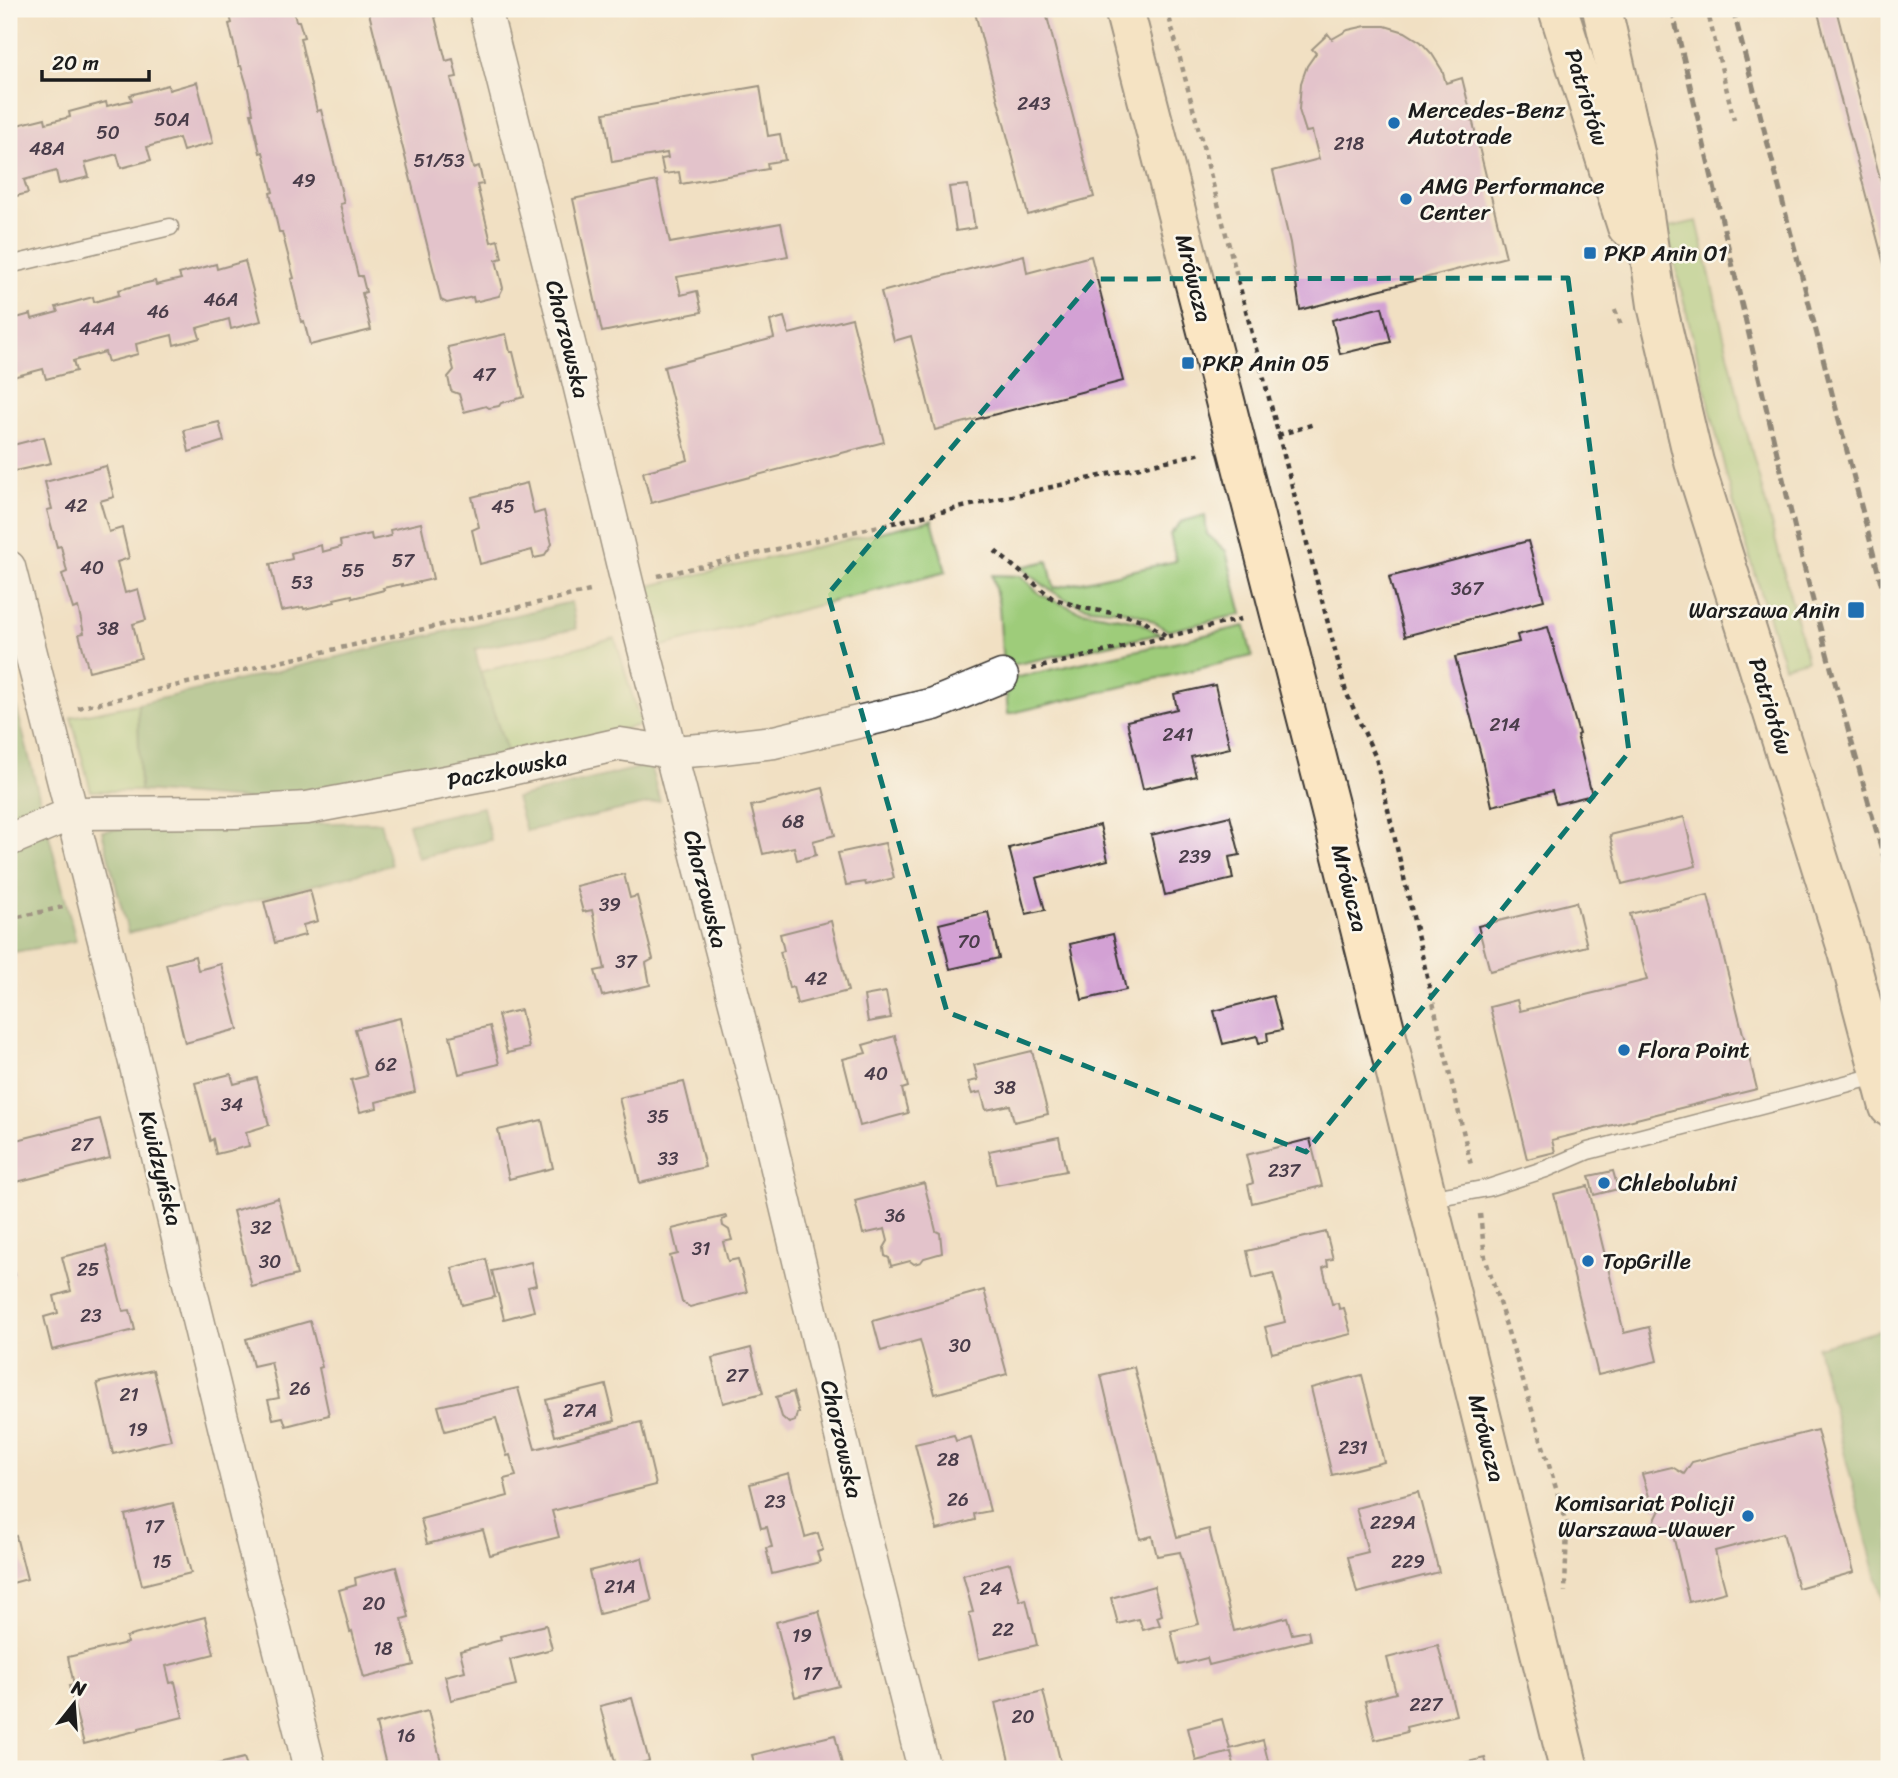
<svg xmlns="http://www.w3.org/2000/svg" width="1898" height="1778" viewBox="0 0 1898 1778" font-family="Sriracha,sans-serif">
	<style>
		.green { fill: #9ecc7a; stroke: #5d744b; stroke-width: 2 }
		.forest { fill: #7eb06a; stroke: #4d6643; stroke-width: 2 }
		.building { fill: #d3a1d4 }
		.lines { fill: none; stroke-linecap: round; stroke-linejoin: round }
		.lane-casing { stroke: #3c3935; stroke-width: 19 }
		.street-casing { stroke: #3c3935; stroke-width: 35 }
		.secondary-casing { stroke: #3c3935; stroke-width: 42 }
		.path { stroke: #3c3935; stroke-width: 4.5; stroke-dasharray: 5 5; stroke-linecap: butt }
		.lane { stroke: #fff; stroke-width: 16 }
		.street { stroke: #fff; stroke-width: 32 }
		.secondary { stroke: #fbe6c3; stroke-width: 38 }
		.rail { stroke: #1c1c1c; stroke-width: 5; stroke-dasharray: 10 5; stroke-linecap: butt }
		.marked { fill: none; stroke: #0f766e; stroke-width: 5; stroke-dasharray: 14 9; stroke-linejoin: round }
		.poi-dot { fill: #1f6fb2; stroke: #fbf7ec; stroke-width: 2.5 }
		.labels { text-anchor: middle; stroke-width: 5; stroke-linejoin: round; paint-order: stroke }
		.number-label { font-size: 19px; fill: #4a3d4a }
		.street-label { font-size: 23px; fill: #1c1c1c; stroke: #fbf7ec }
		.poi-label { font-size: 23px; fill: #1c1c1c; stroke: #fbf7ec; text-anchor: start }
	</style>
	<rect width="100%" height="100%" fill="#fbf7ec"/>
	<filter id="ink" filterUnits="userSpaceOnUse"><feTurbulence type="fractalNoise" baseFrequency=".0143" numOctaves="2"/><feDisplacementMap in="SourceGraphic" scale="14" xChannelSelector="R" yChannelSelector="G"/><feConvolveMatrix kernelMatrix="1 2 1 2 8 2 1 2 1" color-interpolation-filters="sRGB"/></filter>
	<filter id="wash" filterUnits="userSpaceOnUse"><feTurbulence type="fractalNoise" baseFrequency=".00686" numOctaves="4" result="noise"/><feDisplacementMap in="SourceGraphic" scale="28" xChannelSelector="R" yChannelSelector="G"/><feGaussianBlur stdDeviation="1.57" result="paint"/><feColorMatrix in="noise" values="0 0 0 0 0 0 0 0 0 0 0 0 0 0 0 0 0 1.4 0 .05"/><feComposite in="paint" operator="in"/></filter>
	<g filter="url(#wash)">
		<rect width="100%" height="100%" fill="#f1e0c3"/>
		<g class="green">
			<polygon points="1697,221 1745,425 1807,660 1784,666 1739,522 1726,474 1666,228"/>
			<path d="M 1205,515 L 1207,534 L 1226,551 L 1242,614 L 1168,631 C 1156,623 1144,615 1129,612 C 1117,609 1104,610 1091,608 C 1064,603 1041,584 1021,567 L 1048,561 L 1054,588 L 1176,561 L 1170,534 L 1181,522 Z"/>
			<polygon points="932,520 946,572 659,647 645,587"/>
			<polygon points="992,575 1021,576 1041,595 1077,610 1137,621 1160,634 1003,667 999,606"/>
			<polygon points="1245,626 1252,656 1008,714 1005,680"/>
			<polygon points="615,638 641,725 508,755 480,672"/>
			<polygon points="138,704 140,791 91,791 71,717"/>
		</g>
		<g class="forest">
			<polygon points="571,602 576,629 475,649 480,672 508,755 258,800 140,791 138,704"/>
			<polygon points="9,678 76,941 9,953"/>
			<polygon points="650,765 660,801 526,831 516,798"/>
			<polygon points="483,807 491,840 418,858 408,824"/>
			<polygon points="380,822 391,865 128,933 102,831 131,827"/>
			<polygon points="1889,1328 1889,1626 1817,1347"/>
		</g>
		<g id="blocks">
			<g class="building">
				<polygon points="228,9 293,9 296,21 299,21 304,37 300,38 317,111 321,110 340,186 344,203 340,204 358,276 362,276 366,292 362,293 371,330 310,345 304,321 301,322 291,279 294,278 282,232 279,232 270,193 273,192 263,152 260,153 251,113 253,113 248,89 241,66 239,66 229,24 232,23"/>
				<polygon points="368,9 433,9 446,61 453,59 457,77 451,78 473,168 479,166 483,184 477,185 491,242 498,240 502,258 496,260 503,288 499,296 474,302 473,297 447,303 441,300"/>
				<polygon points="974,9 1045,9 1094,197 1028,215"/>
				<polygon points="1817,9 1836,9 1889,213 1889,283"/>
				<polygon points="1366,26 1385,26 1405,32 1421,42 1432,54 1442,70 1446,83 1462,78 1506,257 1300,310 1290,243 1273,171 1319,159 1312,131 1306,132 1299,110 1301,83 1307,66 1316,53 1312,49 1328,34 1332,39 1348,30"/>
				<polygon points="197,82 213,143 183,151 179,138 147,147 151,160 121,168 117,154 85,163 89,177 59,184 56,171 24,180 28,193 9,198 9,127 45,118 46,123 70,117 69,112 106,102 107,106 132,100 130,95 168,85 169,90"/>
				<polygon points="760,86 768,136 780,134 785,160 767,163 768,169 681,184 679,172 664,174 661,159 668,158 667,153 612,162 604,113"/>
				<polygon points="657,181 670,243 781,223 788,256 677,277 681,295 697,291 702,312 602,332 573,199"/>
				<polygon points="968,185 975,228 956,231 949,187"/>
				<polygon points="1024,255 1027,273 1091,256 1123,381 935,430 911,336 894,341 881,292"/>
				<polygon points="245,261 261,321 231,329 229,319 197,328 200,338 174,345 172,335 136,344 138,354 108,362 105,352 73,361 76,371 46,379 43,369 9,378 9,320 31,314 32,319 58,312 56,307 93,297 94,302 119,295 118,290 155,281 156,285 181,279 179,274 216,264 217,269"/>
				<polygon points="1382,307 1391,342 1340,354 1332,320"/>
				<polygon points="784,317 789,334 852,318 884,442 651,503 643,472 688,460 664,367 774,338 770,321"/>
				<polygon points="506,334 510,352 513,352 524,397 501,403 499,406 489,408 486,406 464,412 459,394 451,391 448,377 454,370 448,347"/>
				<polygon points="219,422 224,441 189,452 184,430"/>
				<polygon points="44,437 51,463 10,472 9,446"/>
				<polygon points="106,466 114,497 100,501 109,532 122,528 129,558 117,562 125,593 138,589 146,620 133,624 141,658 89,671 79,634 84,633 78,607 73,609 62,574 67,572 61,546 57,547 47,510 52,509 45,482"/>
				<polygon points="527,483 534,514 544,511 552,544 544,556 534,558 532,550 480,564 472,530 479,527 472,497"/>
				<polygon points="421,523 433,579 402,586 402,584 383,588 384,590 353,598 352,595 334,599 335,602 304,609 303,607 281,611 270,564 292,559 291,553 321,545 322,552 341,547 340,541 371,534 372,540 391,536 390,530"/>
				<polygon points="1528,541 1544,600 1405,636 1389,577"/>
				<polygon points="1548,627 1579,734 1577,735 1592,795 1556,804 1552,791 1492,806 1481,755 1455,657 1519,642 1517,635"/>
				<polygon points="1215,685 1230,748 1191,757 1196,776 1143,789 1127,721 1177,709 1174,694"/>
				<polygon points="823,788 835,835 813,841 816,855 797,860 794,847 763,854 751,806"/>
				<polygon points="1230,816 1240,855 1229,857 1233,879 1165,895 1151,835"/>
				<polygon points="1684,817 1696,866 1622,884 1610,835"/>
				<polygon points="1100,825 1108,860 1036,878 1045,910 1026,914 1009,848"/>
				<polygon points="885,843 894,878 866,885 865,882 846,885 838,853"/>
				<polygon points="624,874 630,898 637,896 653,959 646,963 650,985 602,996 595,971 605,969 592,910 583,912 576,886"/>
				<polygon points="310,890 318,921 303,925 305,935 275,943 264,902"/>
				<polygon points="1708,895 1757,1089 1552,1140 1555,1152 1527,1159 1490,1007 1517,1000 1520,1011 1647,980 1630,914"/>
				<polygon points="1576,902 1587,946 1490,971 1478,926"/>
				<polygon points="988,912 999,958 950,969 939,924"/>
				<polygon points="831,921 848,991 797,1004 793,987 789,988 785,970 780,952 784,951 780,934"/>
				<polygon points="1113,934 1126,990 1082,1000 1070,944"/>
				<polygon points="195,956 198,970 221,964 238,1029 185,1043 166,964"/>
				<polygon points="886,992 891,1018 868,1022 864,996"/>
				<polygon points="1273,996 1282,1030 1267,1033 1268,1041 1259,1043 1257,1036 1223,1044 1214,1011"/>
				<polygon points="521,1010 529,1048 507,1053 498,1015"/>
				<polygon points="400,1018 415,1092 376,1102 377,1108 360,1112 351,1080 367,1076 355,1029"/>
				<polygon points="490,1026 499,1064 459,1074 450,1036"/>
				<polygon points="895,1036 908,1087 902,1089 908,1113 860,1126 843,1059 866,1053 863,1045"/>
				<polygon points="1032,1051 1048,1114 1014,1122 1010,1105 986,1110 981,1092 972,1094 968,1082 978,1080 974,1065"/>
				<polygon points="231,1074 234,1084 257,1078 269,1125 246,1132 249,1146 216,1154 213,1139 210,1141 195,1083"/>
				<polygon points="684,1082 705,1167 640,1183 619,1098 643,1092 643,1090"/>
				<polygon points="100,1119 110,1158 9,1184 9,1142"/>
				<polygon points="542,1120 553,1168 509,1179 498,1130"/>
				<polygon points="1059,1137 1066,1171 996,1185 989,1151"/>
				<polygon points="1310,1139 1322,1186 1252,1203 1248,1185 1253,1183 1246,1155"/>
				<polygon points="1613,1171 1618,1189 1594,1195 1589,1176"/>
				<polygon points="924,1183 936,1231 940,1233 942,1253 924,1258 921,1262 914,1264 910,1261 891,1266 889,1258 885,1256 884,1248 888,1241 885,1229 863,1234 855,1201"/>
				<polygon points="1588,1186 1624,1333 1649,1327 1657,1361 1598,1375 1554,1194"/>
				<polygon points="278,1198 297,1275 252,1287 233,1211"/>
				<polygon points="726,1216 727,1218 722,1220 723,1226 729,1230 732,1240 723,1242 728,1261 738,1259 747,1292 690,1307 682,1302 670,1256 678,1254 672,1229"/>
				<polygon points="1326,1232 1333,1259 1327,1260 1328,1266 1323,1268 1332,1304 1338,1303 1339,1309 1344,1308 1351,1334 1272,1353 1265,1327 1285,1322 1280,1298 1273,1273 1253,1278 1247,1251"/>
				<polygon points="106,1246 123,1311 130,1310 135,1330 52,1350 44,1317 58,1313 54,1296 71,1291 62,1257"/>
				<polygon points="9,1252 15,1275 9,1276"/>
				<polygon points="486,1259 495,1297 462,1305 452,1268"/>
				<polygon points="531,1262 536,1285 528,1287 534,1311 504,1319 492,1271"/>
				<polygon points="984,1290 1007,1374 935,1394 920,1340 881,1351 873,1321"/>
				<polygon points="310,1321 322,1367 319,1368 329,1415 286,1426 283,1417 273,1419 268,1400 279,1398 271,1362 253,1366 246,1339"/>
				<polygon points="751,1348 763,1393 723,1403 712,1358"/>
				<polygon points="1134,1367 1177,1537 1209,1529 1234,1631 1287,1617 1292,1634 1308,1631 1310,1640 1209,1665 1207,1658 1179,1665 1171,1631 1199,1624 1180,1552 1157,1556 1152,1536 1140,1539 1101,1375"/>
				<polygon points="153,1370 171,1440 113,1454 97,1383"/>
				<polygon points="1362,1375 1384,1462 1332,1475 1311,1388"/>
				<polygon points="606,1385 615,1421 555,1436 546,1400"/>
				<polygon points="518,1388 535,1449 641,1422 656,1485 552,1511 559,1537 490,1555 483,1530 427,1544 421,1519 508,1496 504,1479 516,1476 510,1455 507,1456 496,1418 445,1431 438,1406"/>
				<polygon points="793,1392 799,1413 797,1413 795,1421 789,1423 782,1417 776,1397"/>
				<polygon points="1817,1430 1854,1572 1798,1588 1783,1533 1715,1551 1726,1592 1689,1602 1672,1531 1654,1522 1660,1510 1652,1506 1642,1474 1672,1467 1684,1474 1692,1462"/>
				<polygon points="954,1435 956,1441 971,1437 990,1511 974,1514 975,1520 937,1530 915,1444"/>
				<polygon points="789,1473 805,1537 818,1533 823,1550 817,1552 820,1562 772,1574 766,1548 772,1547 767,1527 761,1528 750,1484"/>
				<polygon points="1418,1492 1439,1572 1357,1593 1348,1557 1368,1552 1356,1508"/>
				<polygon points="173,1503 191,1573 142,1585 125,1515"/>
				<polygon points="16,1536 27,1579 9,1584 9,1538"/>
				<polygon points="642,1558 652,1601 599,1614 589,1571"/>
				<polygon points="1010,1563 1020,1601 1026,1599 1037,1645 979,1659 969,1613 973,1612 963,1575"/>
				<polygon points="396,1567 409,1617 402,1619 414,1665 364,1678 352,1631 350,1632 339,1590 356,1585 355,1578"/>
				<polygon points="1154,1586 1162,1615 1157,1617 1160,1625 1143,1630 1139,1619 1118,1624 1111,1598"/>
				<polygon points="819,1611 839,1686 795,1697 776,1622"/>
				<polygon points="205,1617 214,1654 166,1666 170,1683 175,1682 183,1717 139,1728 139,1730 84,1744 69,1686 74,1685 68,1657 127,1643 126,1637"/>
				<polygon points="546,1625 552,1649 510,1660 516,1685 451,1700 445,1676 465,1671 460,1651 501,1640 500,1636"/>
				<polygon points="1438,1645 1456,1715 1406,1727 1407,1732 1375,1740 1365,1701 1396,1693 1387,1658"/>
				<polygon points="1043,1691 1062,1768 1011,1769 995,1703"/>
				<polygon points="632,1698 649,1761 617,1769 600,1706"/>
				<polygon points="428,1711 443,1769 387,1769 376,1724"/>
				<polygon points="1222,1719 1230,1749 1263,1740 1270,1769 1235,1769 1231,1752 1196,1761 1188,1728"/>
				<polygon points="835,1735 843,1769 756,1769 752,1755"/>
				<polygon points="244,1758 248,1769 201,1769 201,1768"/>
				<polygon points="1485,1758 1488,1769 1442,1769 1442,1768"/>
			</g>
		</g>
	</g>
	<g filter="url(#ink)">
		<use href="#blocks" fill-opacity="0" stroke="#3c3935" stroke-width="2"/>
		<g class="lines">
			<defs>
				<g id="lane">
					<polyline points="9,265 170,227"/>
					<polyline points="1428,1199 1488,1188 1546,1169 1588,1151 1880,1075"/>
				</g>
				<g id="street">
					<polyline points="485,9 574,363 627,583 769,1135 864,1532 924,1769"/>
					<polyline points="9,567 131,1046 247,1520 310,1769"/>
					<polyline points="9,840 73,813 236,812 307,808 498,772 620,744 671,752 714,749 774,742 934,704 1002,676"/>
				</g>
				<g id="secondary">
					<polyline points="1124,9 1330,808 1569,1769"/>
					<polyline points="1558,9 1627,227"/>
					<polyline points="1602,9 1635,153 1657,305 1694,462 1848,952 1889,1107"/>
				</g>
			</defs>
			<use href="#lane" class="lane-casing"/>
			<use href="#street" class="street-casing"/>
			<use href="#secondary" class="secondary-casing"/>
			<g class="path">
				<polyline points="1167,9 1346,692 1376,758 1471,1165"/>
				<polyline points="1707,9 1734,120"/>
				<polyline points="1615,310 1621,325"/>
				<polyline points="1278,435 1315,424"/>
				<polyline points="995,551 1052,598 1083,608 1124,615 1145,621 1166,636"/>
				<polyline points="658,576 1202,453"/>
				<polyline points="1032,669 1245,618"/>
				<polyline points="78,708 594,590"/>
				<polyline points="9,919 63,907"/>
				<polyline points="1480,1214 1485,1257 1567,1524 1565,1592"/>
			</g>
			<use href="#lane" class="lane"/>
			<use href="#street" class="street"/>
			<use href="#secondary" class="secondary"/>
			<g class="rail">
				<polyline points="1672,9 1802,559 1828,657 1889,876"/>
				<polyline points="1733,9 1889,614"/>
			</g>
		</g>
	</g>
	<path d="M0 0H1898V1778H0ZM 1568,278 L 1629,752 L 1306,1152 L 947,1012 L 828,594 L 1094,279 Z" fill="#f1e0c3" fill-opacity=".55" fill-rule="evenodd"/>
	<path class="marked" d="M 1568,278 L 1629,752 L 1306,1152 L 947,1012 L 828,594 L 1094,279 Z"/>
	<g class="poi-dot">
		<circle cx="1394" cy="123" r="7"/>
		<circle cx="1406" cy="199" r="7"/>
		<rect x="1583" y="246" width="14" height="14" rx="3.5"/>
		<rect x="1181" y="356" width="14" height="14" rx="3.5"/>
		<rect x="1847" y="601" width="18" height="18" rx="3.5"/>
		<circle cx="1624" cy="1050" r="7"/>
		<circle cx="1604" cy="1183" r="7"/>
		<circle cx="1588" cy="1261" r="7"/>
		<circle cx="1748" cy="1516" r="7"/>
	</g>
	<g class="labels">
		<g class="number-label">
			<text x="1034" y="110">243</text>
			<text x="172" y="126">50A</text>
			<text x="108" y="139">50</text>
			<text x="1349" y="150">218</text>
			<text x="47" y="155">48A</text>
			<text x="439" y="167">51/53</text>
			<text x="304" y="187">49</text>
			<text x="221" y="306">46A</text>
			<text x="158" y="318">46</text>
			<text x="97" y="335">44A</text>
			<text x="484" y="381">47</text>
			<text x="76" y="512">42</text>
			<text x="503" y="513">45</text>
			<text x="403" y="567">57</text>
			<text x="92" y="574">40</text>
			<text x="353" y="577">55</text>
			<text x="302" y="589">53</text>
			<text x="1467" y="595">367</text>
			<text x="108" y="635">38</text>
			<text x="1505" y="731">214</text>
			<text x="1178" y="741">241</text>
			<text x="793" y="828">68</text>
			<text x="1195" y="863">239</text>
			<text x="610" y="911">39</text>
			<text x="969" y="948">70</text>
			<text x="626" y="968">37</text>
			<text x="816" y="985">42</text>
			<text x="386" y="1071">62</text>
			<text x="876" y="1080">40</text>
			<text x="1005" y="1094">38</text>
			<text x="232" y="1111">34</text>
			<text x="658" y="1123">35</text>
			<text x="82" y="1151">27</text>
			<text x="668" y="1165">33</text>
			<text x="1284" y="1177">237</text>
			<text x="895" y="1222">36</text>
			<text x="261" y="1234">32</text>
			<text x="701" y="1255">31</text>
			<text x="270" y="1268">30</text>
			<text x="88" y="1276">25</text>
			<text x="91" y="1322">23</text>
			<text x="960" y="1352">30</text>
			<text x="737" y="1382">27</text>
			<text x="300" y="1395">26</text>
			<text x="129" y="1401">21</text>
			<text x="580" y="1417">27A</text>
			<text x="138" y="1436">19</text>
			<text x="1353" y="1454">231</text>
			<text x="948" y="1466">28</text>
			<text x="958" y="1506">26</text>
			<text x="775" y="1508">23</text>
			<text x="1393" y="1529">229A</text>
			<text x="154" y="1533">17</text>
			<text x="162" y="1568">15</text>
			<text x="1408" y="1568">229</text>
			<text x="620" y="1593">21A</text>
			<text x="991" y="1595">24</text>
			<text x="374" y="1610">20</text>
			<text x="1003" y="1636">22</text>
			<text x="802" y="1642">19</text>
			<text x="383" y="1655">18</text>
			<text x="812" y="1680">17</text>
			<text x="1426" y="1711">227</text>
			<text x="1023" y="1723">20</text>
			<text x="406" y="1742">16</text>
		</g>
		<g class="street-label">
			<text transform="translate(1587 97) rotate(73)" y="8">Patriotów</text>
			<text transform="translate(1194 278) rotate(76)" y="8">Mrówcza</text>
			<text transform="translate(568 339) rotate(76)" y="8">Chorzowska</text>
			<text transform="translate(1771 706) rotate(73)" y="8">Patriotów</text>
			<text transform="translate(507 769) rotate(-12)" y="8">Paczkowska</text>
			<text transform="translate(1350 888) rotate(76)" y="8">Mrówcza</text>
			<text transform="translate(706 889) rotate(76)" y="8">Chorzowska</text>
			<text transform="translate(161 1168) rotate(76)" y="8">Kwidzyńska</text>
			<text transform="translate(1487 1438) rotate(76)" y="8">Mrówcza</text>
			<text transform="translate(842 1439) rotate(77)" y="8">Chorzowska</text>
		</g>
		<g class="poi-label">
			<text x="1408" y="118">Mercedes-Benz<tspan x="1408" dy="26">Autotrade</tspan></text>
			<text x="1420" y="194">AMG Performance<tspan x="1420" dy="26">Center</tspan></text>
			<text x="1604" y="261">PKP Anin 01</text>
			<text x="1202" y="371">PKP Anin 05</text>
			<text x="1840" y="618" text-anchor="end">Warszawa Anin</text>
			<text x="1638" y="1058">Flora Point</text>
			<text x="1618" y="1191">Chlebolubni</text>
			<text x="1602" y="1269">TopGrille</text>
			<text x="1734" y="1511" text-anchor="end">Komisariat Policji<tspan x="1734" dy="26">Warszawa-Wawer</tspan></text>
		</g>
	</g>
	<rect width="1898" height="1778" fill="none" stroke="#fbf7ec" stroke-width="35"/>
	<g transform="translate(74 1704) rotate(17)" stroke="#fbf7ec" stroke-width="5" paint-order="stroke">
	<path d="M0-5L12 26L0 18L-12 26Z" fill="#1c1c1c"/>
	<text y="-10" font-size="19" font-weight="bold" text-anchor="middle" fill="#1c1c1c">N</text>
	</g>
	<path d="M42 70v10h107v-10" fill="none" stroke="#1c1c1c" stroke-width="3.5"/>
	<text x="52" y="70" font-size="21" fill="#1c1c1c" stroke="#fbf7ec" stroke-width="5" paint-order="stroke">20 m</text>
</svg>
